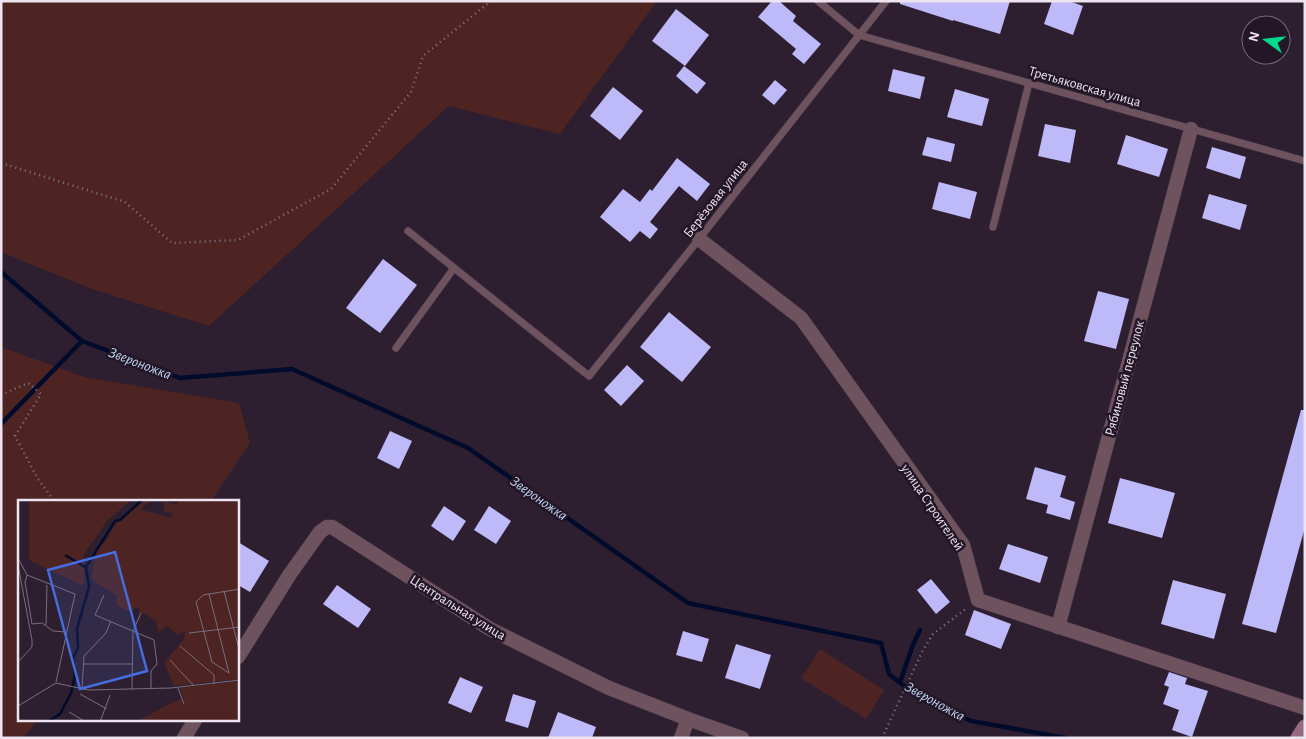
<svg xmlns="http://www.w3.org/2000/svg" width="1306" height="739" viewBox="0 0 1306 739" font-family="'Alegreya Sans',sans-serif">
	<style>
		.green { fill: #4d2422 }
		.lines { fill: none; stroke-linecap: round; stroke-linejoin: round }
		.stream { stroke: #000b2b; stroke-width: 4.5 }
		.building { fill: #beb9f9 }
		.lane-casing { stroke: #483b4b; stroke-width: 8 }
		.street-casing { stroke: #483b4b; stroke-width: 15 }
		.secondary-casing { stroke: #483b4b; stroke-width: 16 }
		.path { stroke: #837886; stroke-width: 2.5; stroke-dasharray: 1 4; stroke-linecap: butt }
		.lane { stroke: #6e525d; stroke-width: 7 }
		.street { stroke: #6e525d; stroke-width: 14 }
		.secondary { stroke: #976b7d; stroke-width: 15 }
		.labels { text-anchor: middle; stroke-width: 5; stroke-linejoin: round; paint-order: stroke }
		.street-label { font-size: 14px; fill: #ede4ef; stroke: #231626 }
		.water-label { font-size: 15px; font-style: italic; fill: #c1d7f5; stroke: #231626 }
		.inset-river { fill: none; stroke: #000b2b; stroke-width: 2.5 }
		.inset-road { fill: none; stroke: #7a6e7c; stroke-width: 1 }
		.view { fill: #476cdd; fill-opacity: 0.15; stroke: #476cdd; stroke-width: 2.5 }
		.inset-edge { fill: none; stroke: #ede4ef; stroke-width: 2.5 }
	</style>
	<rect width="100%" height="100%" fill="#2d1f30"/>
	<g class="green">
		<polygon points="1,1 657,1 560,134 449,106 209,326 89,288 1,252"/>
		<polygon points="1,347 84,377 239,403 250,443 211,501 19,502 19,720 37,720 23,738 1,738"/>
		<polygon points="820,649 884,690 866,719 801,678"/>
	</g>
	<g class="lines">
		<g class="stream">
			<polyline points="1,272 82,341 180,378 292,369 468,448 688,603 881,643 889,674 914,694 971,721 1066,738"/>
			<polyline points="1,424 82,341"/>
			<polyline points="900,682 913,645 920,630"/>
		</g>
	</g>
	<g class="building">
		<polygon points="772,1 779,1 796,16 793,21 821,44 804,64 792,54 796,49 758,17"/>
		<polygon points="900,1 1010,1 1000,34 953,20 953,21 900,4"/>
		<polygon points="1052,1 1069,1 1083,6 1073,35 1044,24"/>
		<polygon points="676,9 709,35 685,66 652,41"/>
		<polygon points="684,66 706,83 697,94 676,76"/>
		<polygon points="893,69 925,77 920,99 888,91"/>
		<polygon points="775,80 787,90 774,105 762,95"/>
		<polygon points="613,87 643,111 620,140 590,116"/>
		<polygon points="955,89 989,99 982,126 947,117"/>
		<polygon points="1045,124 1076,130 1070,163 1038,156"/>
		<polygon points="1126,135 1168,149 1159,177 1117,164"/>
		<polygon points="927,137 955,144 951,162 922,155"/>
		<polygon points="1212,147 1246,157 1240,179 1206,168"/>
		<polygon points="677,158 710,184 697,201 679,186 650,222 658,229 650,239 640,231 630,242 600,217 623,189 640,202 650,189 652,191"/>
		<polygon points="939,182 977,192 970,219 932,209"/>
		<polygon points="1209,194 1247,205 1240,230 1202,218"/>
		<polygon points="383,259 417,285 380,333 346,308"/>
		<polygon points="1098,291 1129,299 1116,349 1084,341"/>
		<polygon points="669,312 711,347 682,382 640,347"/>
		<polygon points="627,365 644,381 621,406 604,390"/>
		<polygon points="1301,410 1305,410 1305,527 1276,633 1242,624"/>
		<polygon points="390,431 412,441 399,469 377,458"/>
		<polygon points="1035,467 1066,476 1060,497 1075,502 1070,520 1046,513 1048,505 1026,499"/>
		<polygon points="1120,478 1175,493 1162,538 1108,523"/>
		<polygon points="444,506 466,521 453,541 431,526"/>
		<polygon points="489,506 511,521 496,544 474,530"/>
		<polygon points="238,542 269,561 250,592 238,585"/>
		<polygon points="1008,544 1048,557 1040,583 999,569"/>
		<polygon points="931,579 950,602 936,614 917,590"/>
		<polygon points="1173,580 1226,594 1214,639 1161,624"/>
		<polygon points="337,585 371,609 358,628 323,604"/>
		<polygon points="974,610 1011,624 1001,649 965,635"/>
		<polygon points="683,631 709,639 702,662 676,655"/>
		<polygon points="736,644 771,655 760,689 725,678"/>
		<polygon points="1169,672 1187,678 1185,684 1208,691 1192,737 1172,730 1179,710 1163,704 1169,687 1164,685"/>
		<polygon points="460,677 483,687 471,713 448,703"/>
		<polygon points="513,694 536,701 528,728 505,721"/>
		<polygon points="558,712 596,727 592,738 548,738"/>
	</g>
	<g class="lines">
		<defs>
			<g id="lane">
				<polyline points="818,1 859,35 1305,161"/>
				<polyline points="993,227 1029,83"/>
				<polyline points="408,231 589,376 699,239 886,1"/>
				<polyline points="396,348 454,268"/>
			</g>
			<g id="street">
				<polyline points="699,239 801,318 963,545 978,600 1305,708"/>
				<polyline points="1058,627 1191,129"/>
				<polyline points="238,657 290,574 320,532 327,527 332,527 490,629 609,688 688,719 742,738"/>
				<polyline points="184,738 195,720"/>
				<polyline points="681,738 688,719"/>
			</g>
			<polyline id="secondary" points="1298,738 1305,727"/>
		</defs>
		<use href="#lane" class="lane-casing"/>
		<use href="#street" class="street-casing"/>
		<use href="#secondary" class="secondary-casing"/>
		<g class="path">
			<polyline points="1,163 125,202 172,243 238,240 331,189 411,92 423,56 491,1"/>
			<polyline points="1,395 28,383 41,394 15,436 38,479 55,502"/>
			<polyline points="882,738 923,650 933,634 967,608"/>
		</g>
		<use href="#lane" class="lane"/>
		<use href="#street" class="street"/>
		<use href="#secondary" class="secondary"/>
	</g>
	<g class="labels">
		<g class="street-label">
			<text transform="translate(1085 86) rotate(16)" y="5">Третьяковская улица</text>
			<text transform="translate(715 198) rotate(-52)" y="5">Берёзовая улица</text>
			<text transform="translate(1124 378) rotate(-75)" y="5">Рябиновый переулок</text>
			<text transform="translate(933 507) rotate(56)" y="5">улица Строителей</text>
			<text transform="translate(458 607) rotate(32)" y="5">Центральная улица</text>
		</g>
		<g class="water-label">
			<text transform="translate(140 363) rotate(21)" y="5">Звероножка</text>
			<text transform="translate(539 498) rotate(35)" y="5">Звероножка</text>
			<text transform="translate(935 701) rotate(29)" y="5">Звероножка</text>
		</g>
	</g>
	<g transform="translate(18 500)">
		<rect width="221" height="221" fill="#2d1f30"/>
		<path d="M 11,0 L 113,0 L 89,21 L 66,54 L 66,83 L 63,85 L 11,60 ZM 127,0 L 133,0 L 122,9 L 153,18 L 154,14 L 146,11 L 146,3 L 142,0 L 159,5 L 161,0 L 221,0 L 221,179 L 156,186 L 146,163 L 166,139 L 167,131 L 159,135 L 150,126 L 140,132 L 138,121 L 126,113 L 121,115 L 122,109 L 117,107 L 114,112 L 99,106 L 98,95 L 73,79 L 79,48 L 87,42 L 98,23 ZM 221,181 L 221,221 L 118,222 L 161,199 L 166,200 L 162,188 Z" fill="#4d2422"/>
		<path class="inset-river" d="M 47,55 L 67,67M 29,222 L 42,214 L 53,193 L 57,176 L 55,158 L 60,148 L 59,129 L 71,87 L 68,67 L 97,21 L 102,20 L 124,0"/>
		<path class="inset-road" d="M 0,58 L 9,75 L 57,94 L 38,182M 0,65 L 14,140 L 14,147 L 0,162M 9,75 L 7,82 L 14,124 L 24,123 L 35,131 L 48,132M 206,91 L 222,153M 191,94 L 211,173M 86,95 L 77,115 L 136,140 L 139,164 L 133,171 L 133,189M 28,125 L 29,85M 171,133 L 222,127M 162,146 L 196,175 L 196,184M 152,160 L 176,186M 66,164 L 114,164M 211,173 L 194,162 L 178,102 L 185,95 L 222,89M 160,188 L 166,204M 64,189 L 66,156 L 88,133 L 93,121M 114,189 L 115,131 L 123,113M 62,194 L 89,209M 0,206 L 38,183 L 70,190 L 153,188 L 222,180M 51,212 L 68,222M 82,222 L 92,195"/>
		<path class="view" d="M 97,52 L 129,171 L 62,189 L 30,70 Z"/>
		<rect width="221" height="221" class="inset-edge"/>
	</g>
	<rect width="1306" height="739" fill="none" stroke="#ede4ef" stroke-width="5"/>
	<g transform="translate(1266 40) rotate(285)"><circle r="24" fill="#231626" stroke="#746876"/>
	<path d="M0-4L9 19L0 12L-9 19Z" fill="#00d98c"/>
	<text y="-8" font-size="14" font-weight="bold" text-anchor="middle" fill="#ede4ef">N</text>
	</g>
</svg>
